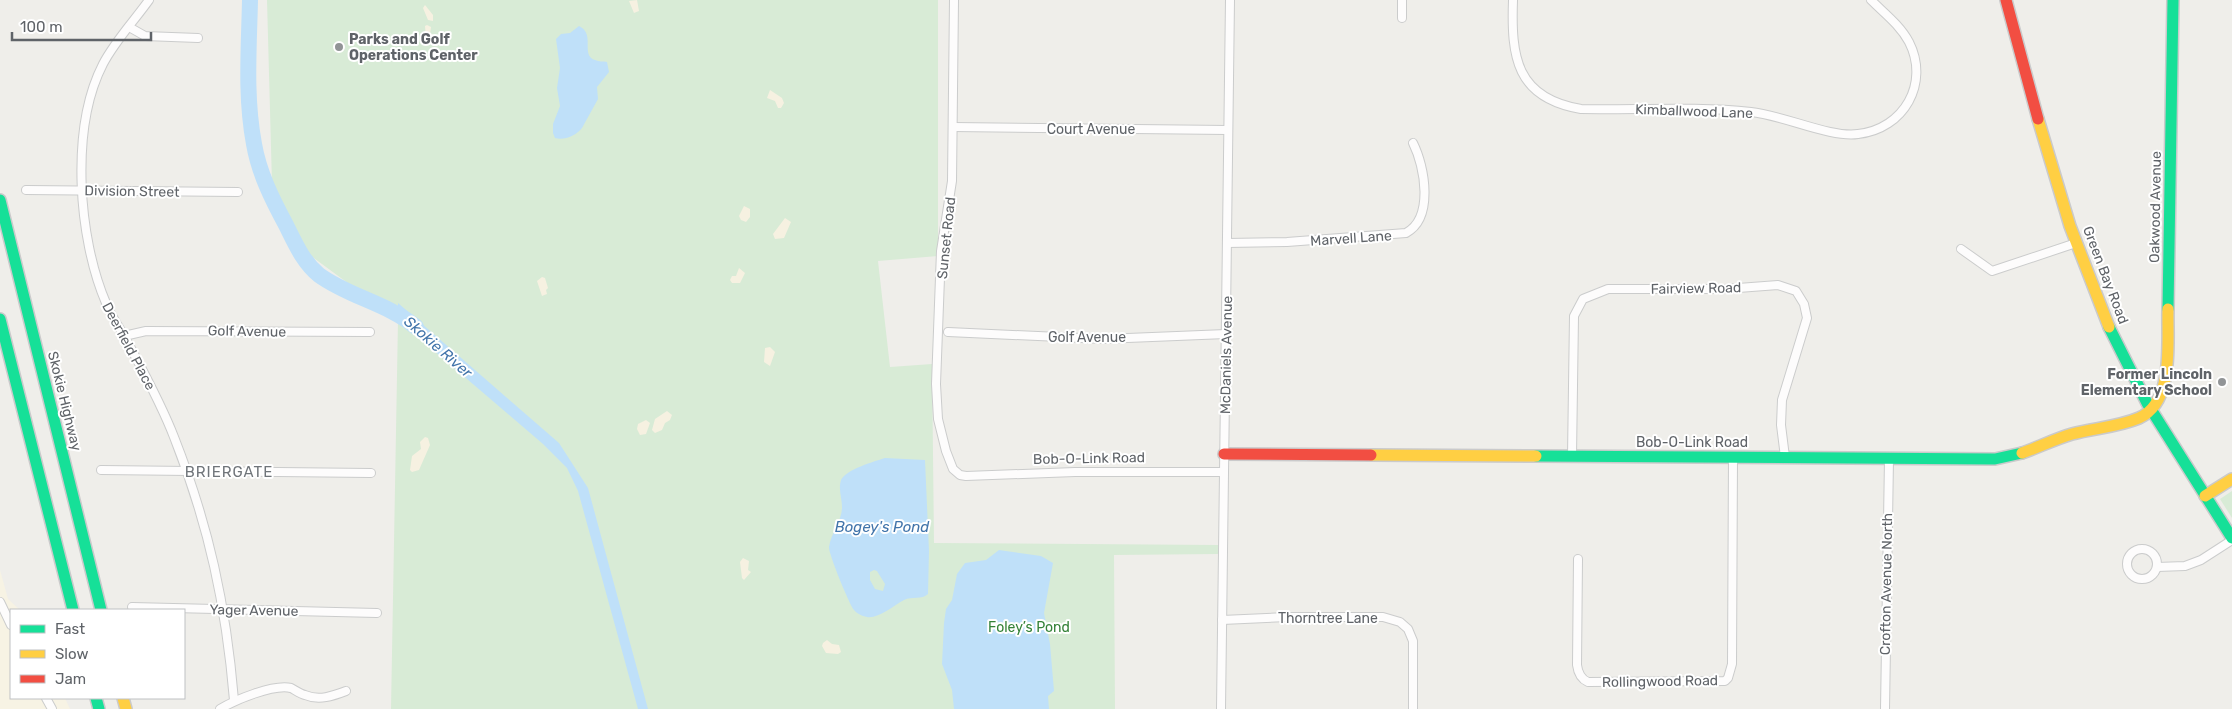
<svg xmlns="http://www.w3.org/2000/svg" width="2232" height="709" viewBox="0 0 2232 709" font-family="Rubik,sans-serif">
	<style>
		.commercial { fill: #f7f3e4 }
		.green { fill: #d8ebd6 }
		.sand { fill: #f6f1e1 }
		.water { fill: #bfe0f9; fill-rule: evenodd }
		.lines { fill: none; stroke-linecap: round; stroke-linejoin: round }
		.river { stroke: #bfe0f9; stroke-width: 16 }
		.street-casing { stroke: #cbcccc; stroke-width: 10 }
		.fast-casing { stroke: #cacacb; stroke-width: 14 }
		.slow-casing { stroke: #cacacb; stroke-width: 14 }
		.jam-casing { stroke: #cacacb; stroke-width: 14 }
		.street { stroke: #fdfcfc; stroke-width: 8 }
		.fast { stroke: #16e098; stroke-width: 11 }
		.slow { stroke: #ffcf43; stroke-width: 11 }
		.jam { stroke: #f24e42; stroke-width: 11 }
		.poi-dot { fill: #919496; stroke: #fff; stroke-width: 2 }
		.labels { text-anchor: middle; stroke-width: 4; stroke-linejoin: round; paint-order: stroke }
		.poi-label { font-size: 14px; font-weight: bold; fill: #5f6368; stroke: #fff; text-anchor: start }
		.street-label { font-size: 14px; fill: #5f6368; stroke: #fff }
		.park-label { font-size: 14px; fill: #348238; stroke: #fff }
		.water-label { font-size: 15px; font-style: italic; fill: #4174aa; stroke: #fff }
		.neighbourhood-label { font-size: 15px; letter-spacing: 1px; fill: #70757a; stroke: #fff }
	</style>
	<rect width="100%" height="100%" fill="#efeeea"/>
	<polygon class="commercial" points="0,570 8,599 20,610 11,610 11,698 65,698 70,709 0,709"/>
	<g class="green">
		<polygon points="267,0 938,0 938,256 878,261 890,367 932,364 934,543 1218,545 1218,554 1114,555 1115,709 391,709 398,320 307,253 272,184"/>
		<polygon points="2232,491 2232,518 2220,499"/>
	</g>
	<g class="sand">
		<polygon points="637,0 639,11 634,13 629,1"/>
		<polygon points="425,5 433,15 433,21 428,20 423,8"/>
		<polygon points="427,25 431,27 430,34 434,35 432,42 426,38 425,26"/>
		<polygon points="770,90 782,98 784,103 781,108 778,108 775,101 767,98"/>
		<polygon points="744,206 750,209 750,217 746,222 741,220 739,216"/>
		<polygon points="785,218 791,222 784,238 775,239 773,234"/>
		<polygon points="739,268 745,273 740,283 732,283 730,280 732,276 736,276"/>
		<polygon points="542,277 545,278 548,288 546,290 547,294 542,296 537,281"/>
		<polygon points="770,347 775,352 770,366 764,362 765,348"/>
		<polygon points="667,411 672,415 670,420 665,423 662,430 655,433 652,430 655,419"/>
		<polygon points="646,420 650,423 646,434 640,435 637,429 638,424"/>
		<polygon points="425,437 428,438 430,445 419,470 412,472 410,470 412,456 421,449 420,442"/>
		<polygon points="743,558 749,561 748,570 751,572 744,580 742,578 740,562"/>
		<polygon points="827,640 832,644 839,645 841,652 838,654 826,653 822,646 823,643"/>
	</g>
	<g class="water">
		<path d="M 579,26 C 596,34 580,55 595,60 C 599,62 603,61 607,62 L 609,72 L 597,87 L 598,99 L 582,128 C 577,135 564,141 555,138 L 553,133 L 553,124 L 560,106 L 557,88 L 560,68 L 556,39 L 561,34 L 570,33 Z"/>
		<polygon points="398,303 559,443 588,488 648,709 638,709 578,491 567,468 543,444 398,320"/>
		<path d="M 885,458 L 925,460 L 929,551 L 928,594 C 922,600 912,596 904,600 C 893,606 878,619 867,617 C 862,616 856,613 854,610 C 849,604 828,552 829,547 C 831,533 842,521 842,507 C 842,498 838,489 841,480 C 847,469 873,462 885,458 ZM 874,570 L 877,571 L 885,584 L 883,591 L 875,589 L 870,580 L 870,572 Z"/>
		<polygon points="999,550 1041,556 1053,563 1044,613 1050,644 1054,691 1048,696 1049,709 954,709 952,690 942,664 944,623 946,609 952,600 957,574 965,563 986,560"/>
	</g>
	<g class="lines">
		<path class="river" d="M 250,0 C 249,48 245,96 254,144 C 259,173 272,199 286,225 C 295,243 303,262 319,275 C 349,297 387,303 416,327"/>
		<defs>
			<g id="street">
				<path d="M 149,0 C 134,21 115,41 103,64 C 70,128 78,238 106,303 C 111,316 119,327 126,339 C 143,371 161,403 174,437 C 209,526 226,605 234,700"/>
				<polyline points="954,0 952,181 941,251 936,384 938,419 946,451 953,469 960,475 966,476 1075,472 1224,472"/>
				<path d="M 1513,0 C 1511,57 1516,98 1581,109 C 1636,110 1696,106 1751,112 C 1783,115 1830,138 1858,134 C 1904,129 1930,83 1909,42 C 1900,25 1884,13 1871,0"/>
				<polyline points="1402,18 1402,0"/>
				<polyline points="129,27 145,36 198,38"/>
				<polyline points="953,127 1228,130"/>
				<polyline points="26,190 238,192"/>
				<path d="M 1227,243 L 1287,242 L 1406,233 C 1434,218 1425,167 1413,143"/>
				<polyline points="1961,249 1992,271 2076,243"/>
				<polyline points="948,332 1103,339 1226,334"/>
				<polyline points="124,336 146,331 370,332"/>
				<polyline points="1572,456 1574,316 1583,299 1608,289 1725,289 1778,285 1796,291 1804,304 1807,318 1782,400 1781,425 1785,457"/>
				<polyline points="101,470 371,473"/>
				<circle cx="2142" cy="564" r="15"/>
				<path d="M 1578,559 L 1577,665 C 1578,673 1581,679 1588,682 L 1725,681 L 1728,678 L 1732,664 L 1733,457"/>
				<polyline points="2157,567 2185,566 2201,560 2232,540"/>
				<polyline points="0,602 11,625"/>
				<polyline points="132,607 377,613"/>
				<polyline points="1222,620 1287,617 1383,617 1400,622 1408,629 1413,641 1413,709"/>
				<polyline points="46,698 52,709"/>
				<path d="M 220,709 C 235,700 273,684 291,688 C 295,690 300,694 305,695 C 319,701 333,696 346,691"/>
				<polyline points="1221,709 1230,0"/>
				<polyline points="1885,709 1889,459"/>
			</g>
			<g id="fast">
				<polyline points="0,200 101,610"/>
				<polyline points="2168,309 2173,0"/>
				<polyline points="0,319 73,610"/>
				<polyline points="2109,327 2147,403 2232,538"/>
				<polyline points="1536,456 1995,459 2022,453"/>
				<polyline points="96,698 99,709"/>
			</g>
			<g id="slow">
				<polyline points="2038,119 2070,226 2109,327"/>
				<path d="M 2022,453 C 2039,447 2055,439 2072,434 C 2094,428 2118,427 2139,418 C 2175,402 2167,341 2168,309"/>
				<polyline points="1371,455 1536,456"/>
				<polyline points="2205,496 2232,479"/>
				<polyline points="123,698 126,709"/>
			</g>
			<g id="jam">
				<polyline points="2006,0 2038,119"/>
				<polyline points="1224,454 1371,455"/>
			</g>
		</defs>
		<use href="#street" class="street-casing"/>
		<use href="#fast" class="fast-casing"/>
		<use href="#slow" class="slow-casing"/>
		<use href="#jam" class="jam-casing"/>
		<use href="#street" class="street"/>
		<use href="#fast" class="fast"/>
		<use href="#slow" class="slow"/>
		<use href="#jam" class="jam"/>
	</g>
	<g class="poi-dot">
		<circle cx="339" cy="47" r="5"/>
		<circle cx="2222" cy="382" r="5"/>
	</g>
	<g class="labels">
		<g class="poi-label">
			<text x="349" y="44">Parks and Golf<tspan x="349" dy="16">Operations Center</tspan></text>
			<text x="2212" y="379" text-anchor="end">Former Lincoln<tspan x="2212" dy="16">Elementary School</tspan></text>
		</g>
		<g class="street-label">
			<text transform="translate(1694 111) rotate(2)" y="5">Kimballwood Lane</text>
			<text x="1091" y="134">Court Avenue</text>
			<text transform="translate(132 191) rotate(1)" y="5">Division Street</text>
			<text transform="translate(2155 207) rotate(-89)" y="5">Oakwood Avenue</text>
			<text transform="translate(946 238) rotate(-84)" y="5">Sunset Road</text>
			<text transform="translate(1351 238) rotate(-4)" y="5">Marvell Lane</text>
			<text transform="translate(2106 275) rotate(69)" y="5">Green Bay Road</text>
			<text transform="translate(1696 288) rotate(-1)" y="5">Fairview Road</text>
			<text transform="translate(247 331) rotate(1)" y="5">Golf Avenue</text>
			<text x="1087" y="342">Golf Avenue</text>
			<text transform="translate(129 346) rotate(62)" y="5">Deerfield Place</text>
			<text transform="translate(1226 355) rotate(-89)" y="5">McDaniels Avenue</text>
			<text transform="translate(65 401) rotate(76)" y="5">Skokie Highway</text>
			<text x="1692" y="447">Bob-O-Link Road</text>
			<text transform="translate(1089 458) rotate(-1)" y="5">Bob-O-Link Road</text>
			<text transform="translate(1886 584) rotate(-89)" y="5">Crofton Avenue North</text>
			<text transform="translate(254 610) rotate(1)" y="5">Yager Avenue</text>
			<text x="1328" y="623">Thorntree Lane</text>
			<text transform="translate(1660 681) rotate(-1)" y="5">Rollingwood Road</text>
		</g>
		<g class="park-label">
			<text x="1029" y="632">Foley’s Pond</text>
		</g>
		<g class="water-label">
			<text transform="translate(438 347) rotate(41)" y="5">Skokie River</text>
			<text x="882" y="532">Bogey's Pond</text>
		</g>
		<g class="neighbourhood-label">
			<text x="229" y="477">BRIERGATE</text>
		</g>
	</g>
	<rect x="10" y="609" width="175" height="90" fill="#ffffff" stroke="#bfc1c3"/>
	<rect x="20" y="625" width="25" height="8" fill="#16e098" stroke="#bfc1c3"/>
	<text x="55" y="634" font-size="15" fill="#5f6368">Fast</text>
	<rect x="20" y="650" width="25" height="8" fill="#ffcf43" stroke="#bfc1c3"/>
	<text x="55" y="659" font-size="15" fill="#5f6368">Slow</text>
	<rect x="20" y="675" width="25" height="8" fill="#f24e42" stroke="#bfc1c3"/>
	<text x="55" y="684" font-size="15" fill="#5f6368">Jam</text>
	<path d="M12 32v8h139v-8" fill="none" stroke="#5f6368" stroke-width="2.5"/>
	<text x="20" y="32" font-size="15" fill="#5f6368" stroke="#ffffff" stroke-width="4" paint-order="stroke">100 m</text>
</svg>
